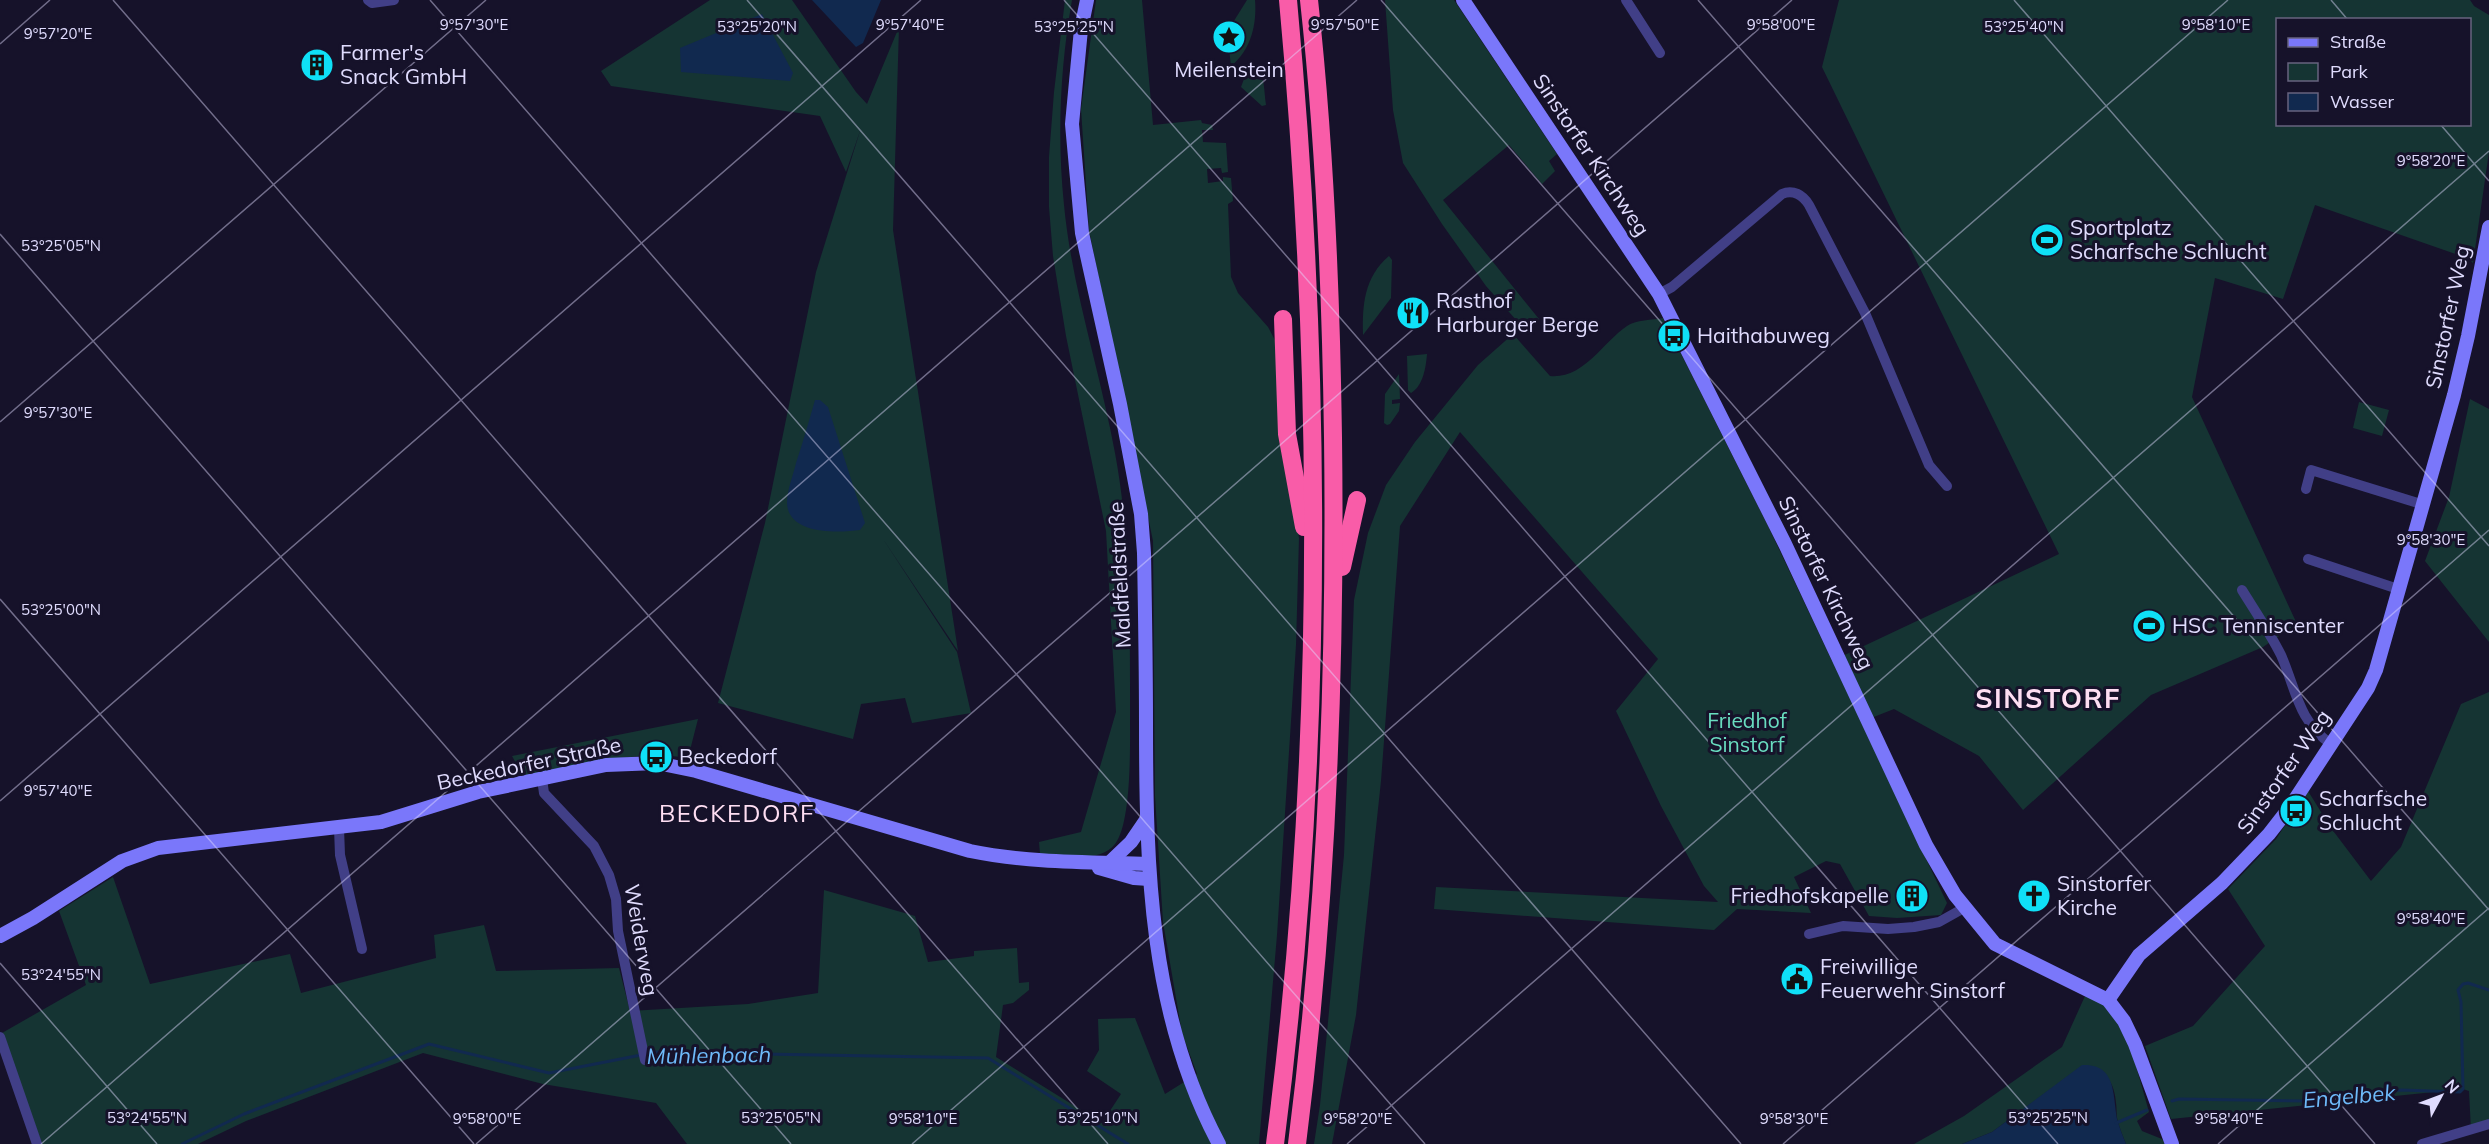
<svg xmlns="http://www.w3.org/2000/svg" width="2489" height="1144" viewBox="0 0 2489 1144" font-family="Mulish,sans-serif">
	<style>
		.green { fill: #153433; fill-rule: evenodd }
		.water { fill: #11294f }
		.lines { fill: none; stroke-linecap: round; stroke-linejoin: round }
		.stream { stroke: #11294f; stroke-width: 3 }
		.street { stroke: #413f87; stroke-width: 10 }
		.secondary { stroke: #7a77fa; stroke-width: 14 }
		.highway { stroke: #f95ca8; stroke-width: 18 }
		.ticks { fill: none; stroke: #e0dcfe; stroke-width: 1.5; stroke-opacity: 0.45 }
		.labels { text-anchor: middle; stroke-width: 6; stroke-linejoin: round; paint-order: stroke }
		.poi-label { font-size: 21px; fill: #e0dcfe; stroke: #16122a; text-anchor: start }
		.street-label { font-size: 21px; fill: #e0dcfe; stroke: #16122a }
		.park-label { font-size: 21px; fill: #69ddc0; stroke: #16122a }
		.water-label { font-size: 22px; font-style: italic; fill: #6ebafa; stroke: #16122a }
		.quarter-label { font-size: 24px; letter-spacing: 1.5px; fill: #fedef2; stroke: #16122a }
		.district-label { font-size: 27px; font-weight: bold; letter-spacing: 1.5px; fill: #fedef2; stroke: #16122a }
		.ticks-label { font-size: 15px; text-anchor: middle; fill: #e0dcfe; stroke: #16122a; stroke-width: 6; stroke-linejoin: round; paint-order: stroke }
	</style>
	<rect width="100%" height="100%" fill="#16122a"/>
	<g class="green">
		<polygon points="710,0 792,0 856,92 867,104 899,27 893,230 958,651 883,539 957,652 971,713 912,723 905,698 861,704 853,739 718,703 765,523 816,272 861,128 846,172 820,116 611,86 601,71"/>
		<path d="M 1065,0 L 1072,0 C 1060,68 1057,137 1064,205 C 1072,289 1100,370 1115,453 C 1131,539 1130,627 1130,715 C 1130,742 1132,823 1115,844 C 1100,864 1062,855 1040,854 L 1039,842 L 1081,832 L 1116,712 L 1106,531 L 1066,336 L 1053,256 L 1049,207 L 1049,157 L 1054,92 Z"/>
		<polygon points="1096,0 1142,0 1153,125 1201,120 1202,123 1212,125 1213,130 1202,130 1203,142 1226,143 1228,172 1222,173 1221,168 1207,169 1208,183 1223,181 1223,177 1231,178 1233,201 1228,204 1231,277 1238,293 1268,327 1277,344 1280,431 1299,538 1296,645 1277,935 1259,1144 687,1144 656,1103 543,1084 423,1053 246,1121 198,1144 42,1144 2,1033 86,985 59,911 113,877 150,984 290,954 301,993 436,958 434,935 484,925 496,971 619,968 630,1011 748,1004 818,993 824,890 915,916 928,962 974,956 974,951 1017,948 1019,983 1029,982 1029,990 1013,1003 1003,1005 996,1057 1102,1123 1121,1094 1087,1071 1099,1050 1098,1019 1135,1018 1165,1094 1197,1074 1182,1033 1163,922 1155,796 1153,541 1089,230 1081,109"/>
		<path d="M 1247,0 L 1255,0 C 1257,24 1251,50 1231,66 L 1227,32 Z"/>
		<polygon points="1385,0 1454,0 1557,154 1549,161 1555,171 1542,184 1509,145 1443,200 1539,319 1525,330 1486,286 1442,224 1403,163 1393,110"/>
		<path d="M 1839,0 L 2470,0 L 2474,6 L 2489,15 L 2489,152 L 2473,263 L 2467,258 L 2315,205 L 2283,299 L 2215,278 L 2192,397 L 2297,624 L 2263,647 L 2151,695 L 2023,810 L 1979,756 L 1894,709 L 1861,722 L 1947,903 L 1941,915 L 1897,918 L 1869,916 L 1840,864 L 1826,861 L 1794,877 L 1811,913 L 1737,909 L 1714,930 L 1434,909 L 1436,887 L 1718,902 L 1704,886 L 1661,806 L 1616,711 L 1658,659 L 1460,432 L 1400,526 L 1381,781 L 1356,1015 L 1332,1144 L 1314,1144 L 1320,1105 L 1344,855 L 1354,600 L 1368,533 L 1386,485 L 1415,442 L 1478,365 L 1513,334 L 1550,376 C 1584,379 1602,343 1627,326 C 1635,320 1653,320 1663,318 L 1768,526 L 1832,661 L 2059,554 L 1822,67 ZM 2278,20 L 2470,20 L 2470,124 L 2278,124 Z"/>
		<path d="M 1256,64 C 1265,75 1264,92 1266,105 L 1262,106 L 1241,87 L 1247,71 Z"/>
		<path d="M 1389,256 L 1392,260 L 1391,298 L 1363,335 C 1362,306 1364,277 1389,256 Z"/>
		<path d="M 1427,354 C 1426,367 1423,386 1411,393 L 1408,390 L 1407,356 Z"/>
		<polygon points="1399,374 1400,399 1392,400 1392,404 1400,403 1399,411 1390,424 1387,425 1384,423 1385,394"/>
		<polygon points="2470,399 2489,409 2489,642 2425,561 2449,497"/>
		<polygon points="2359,402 2389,410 2382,436 2353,428"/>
		<polygon points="2489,692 2489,1124 2471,1130 2469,1091 2463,1089 2460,1092 2434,1092 2171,1119 2145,1046 2193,1026 2265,946 2228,889 2276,839 2308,791 2331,828 2371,881 2401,847 2461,704"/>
		<polygon points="698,719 688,758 656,754 606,760 523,776 512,756"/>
		<path d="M 2085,996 L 2107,1004 L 2129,1041 L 2149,1112 L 2137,1121 L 2142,1131 L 2162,1139 L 2165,1144 L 2126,1144 C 2123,1137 2120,1129 2118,1122 C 2116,1115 2117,1109 2116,1103 C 2115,1083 2103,1064 2082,1066 L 1992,1132 L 1962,1144 L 1914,1144 L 1964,1116 L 2062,1047 Z"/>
	</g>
	<g class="water">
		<polygon points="812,0 881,0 863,43 856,47"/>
		<polygon points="762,14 793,73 790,81 681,72 680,48"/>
		<path d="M 815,400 L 820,400 L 828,407 L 865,523 L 860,530 C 839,533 788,535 787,503 C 787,490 793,476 796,463 C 803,442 809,421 815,400 Z"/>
		<path d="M 2082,1065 C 2119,1063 2112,1100 2118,1122 C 2120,1129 2123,1137 2126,1144 L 1962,1144 L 1992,1132 Z"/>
	</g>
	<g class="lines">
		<g class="stream">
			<polyline points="647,1054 657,1052 988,1058 1128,1144"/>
			<polyline points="2172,1101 2179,1099 2306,1101 2353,1098 2368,1093 2402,1090 2460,1092 2463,1089 2461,1002 2458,990 2463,984 2468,983 2489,990"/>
			<polyline points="2116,1123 2147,1110"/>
			<polyline points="182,1144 244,1114 429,1044 549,1073 641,1055"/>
		</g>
		<g class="street">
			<polyline points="368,0 372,3 394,0"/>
			<polyline points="1626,0 1660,53"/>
			<path d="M 1659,294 L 1672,287 L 1782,194 C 1793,189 1803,195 1809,205 L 1865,313 L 1929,465 L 1947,486"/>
			<polyline points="2306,489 2311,470 2421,504"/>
			<polyline points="2308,559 2398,589"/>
			<path d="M 2242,590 C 2255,611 2270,633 2281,655 C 2296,689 2298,721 2331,744"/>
			<polyline points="542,779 544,793 594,846 609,875 616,899 618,931 645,1060"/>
			<polyline points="339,828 340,855 362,949"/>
			<polyline points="1809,934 1843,926 1888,929 1914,927 1939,922 1964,908"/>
			<polyline points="0,1037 37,1144"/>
			<polyline points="2422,1144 2489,1124"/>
		</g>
		<g class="secondary">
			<path d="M 1087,0 L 1081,29 L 1072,124 L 1082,233 L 1120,404 L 1141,514 L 1144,553 C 1145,610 1146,666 1146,722 C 1146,868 1149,1013 1219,1144"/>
			<polyline points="1463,0 1659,294 1785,544 1926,845 1955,895 1995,944 2108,1000 2124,1021 2135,1044 2172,1144"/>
			<polyline points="1109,863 1131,842 1146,820"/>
			<polyline points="1099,868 1134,878 1149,879"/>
			<path d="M 0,936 L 33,918 L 122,861 L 158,848 L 381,822 L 478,792 L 606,765 L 657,763 L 696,771 L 970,851 C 1029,863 1088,862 1148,864"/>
			<polyline points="2108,1000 2139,955 2222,883 2269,834 2290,807 2368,688 2376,670 2454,395 2468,336 2489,227"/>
		</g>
		<g class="highway">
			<polyline points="1283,319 1287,434 1304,527"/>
			<polyline points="1342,567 1357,500"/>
			<path d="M 1275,1144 C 1324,765 1323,380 1288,0"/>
			<path d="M 1297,1144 C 1327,909 1336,673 1333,437 C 1331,291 1325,145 1309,0"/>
		</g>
	</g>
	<path class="ticks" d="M 113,0 L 1108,1144M 430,0 L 1425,1144M 747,0 L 1741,1144M 1064,0 L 2058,1144M 1381,0 L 2375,1144M 1698,0 L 2489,910M 2014,0 L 2489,546M 2331,0 L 2348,20M 0,44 L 50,0M 2440,124 L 2489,181M 0,234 L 791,1144M 0,422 L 486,0M 0,599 L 474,1144M 0,801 L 921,0M 0,963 L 157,1144M 41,1144 L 1357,0M 476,1144 L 1792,0M 912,1144 L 2228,0M 1347,1144 L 2489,151M 1783,1144 L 2489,530M 2218,1144 L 2489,908"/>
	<defs>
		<symbol id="sight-disc" viewBox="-11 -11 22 22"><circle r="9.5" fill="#0fe0f7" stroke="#16122a"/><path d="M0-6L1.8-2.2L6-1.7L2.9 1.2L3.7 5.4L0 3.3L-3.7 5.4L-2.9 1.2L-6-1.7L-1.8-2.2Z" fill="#111"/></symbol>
		<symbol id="building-disc" viewBox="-11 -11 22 22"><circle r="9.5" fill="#0fe0f7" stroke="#16122a"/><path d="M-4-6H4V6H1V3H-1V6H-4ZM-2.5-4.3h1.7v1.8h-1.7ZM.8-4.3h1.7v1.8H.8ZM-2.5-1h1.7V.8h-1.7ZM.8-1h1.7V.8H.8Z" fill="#111"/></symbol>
		<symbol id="stadium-disc" viewBox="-11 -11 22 22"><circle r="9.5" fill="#0fe0f7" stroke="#16122a"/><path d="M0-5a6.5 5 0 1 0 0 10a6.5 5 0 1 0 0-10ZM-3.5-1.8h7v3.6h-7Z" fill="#111"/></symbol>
		<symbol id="restaurant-disc" viewBox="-11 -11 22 22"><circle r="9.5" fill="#0fe0f7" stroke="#16122a"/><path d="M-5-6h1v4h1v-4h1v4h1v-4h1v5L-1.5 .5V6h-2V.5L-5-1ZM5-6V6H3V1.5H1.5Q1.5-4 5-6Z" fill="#111"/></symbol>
		<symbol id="bus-disc" viewBox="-11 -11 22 22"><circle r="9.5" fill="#0fe0f7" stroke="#16122a"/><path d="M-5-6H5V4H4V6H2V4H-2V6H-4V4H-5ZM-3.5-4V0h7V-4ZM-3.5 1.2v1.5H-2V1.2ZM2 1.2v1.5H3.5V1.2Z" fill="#111"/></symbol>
		<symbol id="church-disc" viewBox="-11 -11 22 22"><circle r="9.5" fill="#0fe0f7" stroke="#16122a"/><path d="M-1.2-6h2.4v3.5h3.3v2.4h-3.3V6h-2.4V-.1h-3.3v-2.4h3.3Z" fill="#111"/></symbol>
		<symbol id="civic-disc" viewBox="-11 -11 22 22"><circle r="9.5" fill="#0fe0f7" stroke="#16122a"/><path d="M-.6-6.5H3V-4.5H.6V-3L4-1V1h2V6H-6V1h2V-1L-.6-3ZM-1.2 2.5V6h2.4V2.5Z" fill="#111"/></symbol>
	</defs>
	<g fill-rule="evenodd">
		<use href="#sight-disc" x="1210" y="18" width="38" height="38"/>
		<use href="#building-disc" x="298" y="46" width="38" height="38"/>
		<use href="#stadium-disc" x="2028" y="221" width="38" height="38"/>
		<use href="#restaurant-disc" x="1394" y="294" width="38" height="38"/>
		<use href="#bus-disc" x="1655" y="317" width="38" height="38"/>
		<use href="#stadium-disc" x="2130" y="607" width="38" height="38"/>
		<use href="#bus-disc" x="637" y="738" width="38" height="38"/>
		<use href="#bus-disc" x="2277" y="792" width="38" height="38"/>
		<use href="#building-disc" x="1893" y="877" width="38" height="38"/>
		<use href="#church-disc" x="2015" y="877" width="38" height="38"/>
		<use href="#civic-disc" x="1778" y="960" width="38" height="38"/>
	</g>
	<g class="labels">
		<g class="poi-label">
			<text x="340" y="60">Farmer's<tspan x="340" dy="24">Snack GmbH</tspan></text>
			<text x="1229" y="77" text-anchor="middle">Meilenstein</text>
			<text x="2070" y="235">Sportplatz<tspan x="2070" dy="24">Scharfsche Schlucht</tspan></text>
			<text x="1436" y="308">Rasthof<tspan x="1436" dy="24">Harburger Berge</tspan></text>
			<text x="1697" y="343">Haithabuweg</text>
			<text x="2172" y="633">HSC Tenniscenter</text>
			<text x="679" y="764">Beckedorf</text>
			<text x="2319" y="806">Scharfsche<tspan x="2319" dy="24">Schlucht</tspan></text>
			<text x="2057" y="891">Sinstorfer<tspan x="2057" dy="24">Kirche</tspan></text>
			<text x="1889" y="903" text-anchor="end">Friedhofskapelle</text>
			<text x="1820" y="974">Freiwillige<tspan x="1820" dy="24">Feuerwehr Sinstorf</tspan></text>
		</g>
		<g class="street-label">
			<text transform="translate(1591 155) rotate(56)" y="7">Sinstorfer Kirchweg</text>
			<text transform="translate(2448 317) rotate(-78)" y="7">Sinstorfer Weg</text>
			<text transform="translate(1120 575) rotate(-93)" y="7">Maldfeldstraße</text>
			<text transform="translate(1826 583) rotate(64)" y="7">Sinstorfer Kirchweg</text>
			<text transform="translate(529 764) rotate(-12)" y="7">Beckedorfer Straße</text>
			<text transform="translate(2284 772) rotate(-55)" y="7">Sinstorfer Weg</text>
			<text transform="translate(641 940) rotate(80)" y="7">Weiderweg</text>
		</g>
		<g class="park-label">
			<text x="1747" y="728">Friedhof<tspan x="1747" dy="24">Sinstorf</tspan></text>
		</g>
		<g class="water-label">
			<text transform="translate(709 1055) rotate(-1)" y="8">Mühlenbach</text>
			<text transform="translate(2349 1096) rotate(-5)" y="8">Engelbek</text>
		</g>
		<g class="quarter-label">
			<text x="737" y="822">BECKEDORF</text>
		</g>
		<g class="district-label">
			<text x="2048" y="708">SINSTORF</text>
		</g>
	</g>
	<g class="ticks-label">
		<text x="474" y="30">9°57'30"E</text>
		<text x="910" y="30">9°57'40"E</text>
		<text x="1345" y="30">9°57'50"E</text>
		<text x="1781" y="30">9°58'00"E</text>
		<text x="2216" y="30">9°58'10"E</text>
		<text x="757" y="32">53°25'20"N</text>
		<text x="1074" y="32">53°25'25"N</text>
		<text x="2024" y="32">53°25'40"N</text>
		<text x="58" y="39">9°57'20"E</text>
		<text x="2431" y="166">9°58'20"E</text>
		<text x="61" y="251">53°25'05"N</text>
		<text x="58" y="418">9°57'30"E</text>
		<text x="2431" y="545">9°58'30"E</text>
		<text x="61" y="615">53°25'00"N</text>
		<text x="58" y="796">9°57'40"E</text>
		<text x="2431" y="924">9°58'40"E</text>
		<text x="61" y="980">53°24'55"N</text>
		<text x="147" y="1123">53°24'55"N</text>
		<text x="781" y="1123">53°25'05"N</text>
		<text x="1098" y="1123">53°25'10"N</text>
		<text x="2048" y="1123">53°25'25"N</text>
		<text x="487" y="1124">9°58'00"E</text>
		<text x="923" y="1124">9°58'10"E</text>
		<text x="1358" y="1124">9°58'20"E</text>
		<text x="1794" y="1124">9°58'30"E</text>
		<text x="2229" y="1124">9°58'40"E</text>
	</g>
	<rect x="2276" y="18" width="195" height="108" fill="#16122a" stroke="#67637f" stroke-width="1.5"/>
	<rect x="2288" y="38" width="30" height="9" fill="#7a77fa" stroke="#67637f" stroke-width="1.5"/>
	<text x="2330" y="48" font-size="18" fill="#e0dcfe">Straße</text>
	<rect x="2288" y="63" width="30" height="18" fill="#153433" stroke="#67637f" stroke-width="1.5"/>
	<text x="2330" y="78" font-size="18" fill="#e0dcfe">Park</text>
	<rect x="2288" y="93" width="30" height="18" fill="#11294f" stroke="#67637f" stroke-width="1.5"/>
	<text x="2330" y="108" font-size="18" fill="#e0dcfe">Wasser</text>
	<g transform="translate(2441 1096) rotate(49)" stroke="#16122a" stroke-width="4.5" paint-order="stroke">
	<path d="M0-4.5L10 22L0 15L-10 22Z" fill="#e0dcfe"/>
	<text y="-9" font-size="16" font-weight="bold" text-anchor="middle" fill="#e0dcfe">N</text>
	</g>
</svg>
